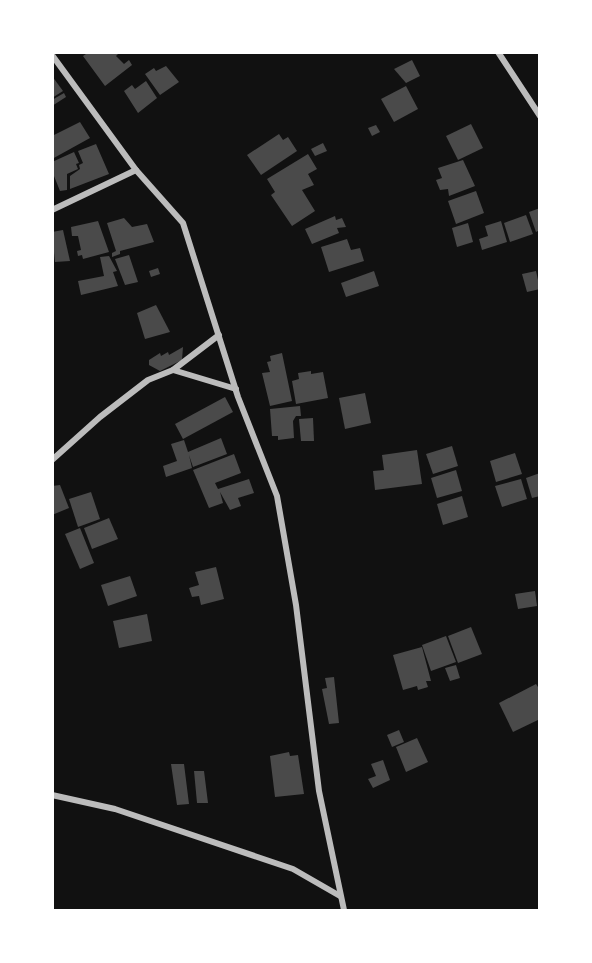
<svg xmlns="http://www.w3.org/2000/svg" width="592" height="963" viewBox="0 0 592 963" font-family="Roboto,sans-serif">
	<style>
		.building { fill: #4a4a4a }
		.lines { fill: none; stroke-linecap: round; stroke-linejoin: round }
		.minor { stroke: #bcbcbc; stroke-width: 6 }
	</style>
	<rect width="100%" height="100%" fill="#111"/>
	<g class="building">
		<polygon points="89,52 120,52 116,56 124,64 129,60 132,65 105,86 83,56"/>
		<polygon points="412,60 420,76 406,83 394,69"/>
		<polygon points="166,66 179,82 160,95 145,74 154,68 156,71"/>
		<polygon points="52,76 63,91 52,98"/>
		<polygon points="146,81 157,98 138,113 124,91 132,85 135,89"/>
		<polygon points="406,86 418,109 394,122 381,99"/>
		<polygon points="64,93 66,97 52,106 52,100"/>
		<polygon points="80,122 90,138 52,159 52,136"/>
		<polygon points="471,124 483,148 458,160 446,136"/>
		<polygon points="376,125 380,132 372,136 368,128"/>
		<polygon points="279,134 283,140 288,137 297,151 261,175 247,155"/>
		<polygon points="323,143 327,151 315,156 311,149"/>
		<polygon points="96,144 109,174 70,189 70,176 80,169 79,165 83,163 78,151"/>
		<polygon points="74,152 79,163 76,164 78,169 67,174 67,190 60,191 52,171 52,162"/>
		<polygon points="308,154 317,169 308,174 314,185 302,190 315,211 292,226 271,195 275,192 267,179"/>
		<polygon points="463,160 475,186 449,196 448,189 440,190 436,180 442,178 438,168"/>
		<polygon points="476,191 484,213 456,224 448,201"/>
		<polygon points="540,208 540,230 536,232 529,212"/>
		<polygon points="526,215 533,234 510,242 504,223"/>
		<polygon points="335,216 336,220 342,218 346,227 337,228 339,233 312,244 305,229"/>
		<polygon points="124,218 132,227 147,224 154,242 120,251 120,254 112,257 112,253 116,251 107,223"/>
		<polygon points="98,221 109,252 83,259 82,255 78,256 77,251 81,250 78,236 72,236 71,227"/>
		<polygon points="501,221 507,242 482,250 479,239 488,236 485,226"/>
		<polygon points="468,223 473,242 457,247 452,228"/>
		<polygon points="63,230 70,261 55,262 52,232"/>
		<polygon points="347,239 351,250 360,248 364,261 329,272 321,247"/>
		<polygon points="129,255 138,282 125,285 115,259"/>
		<polygon points="109,256 117,271 113,272 118,286 81,295 78,281 104,276 100,257"/>
		<polygon points="158,268 160,274 151,277 149,271"/>
		<polygon points="374,271 379,286 346,297 341,283"/>
		<polygon points="536,271 540,289 527,292 522,274"/>
		<polygon points="156,305 170,332 145,339 137,313"/>
		<polygon points="183,347 182,360 160,371 149,365 149,360 160,353 161,356 168,352 169,355"/>
		<polygon points="282,353 292,401 270,406 262,373 270,372 267,362 271,361 270,356"/>
		<polygon points="311,371 311,374 323,372 328,398 296,404 292,381 299,379 298,373"/>
		<polygon points="365,393 371,423 345,429 339,398"/>
		<polygon points="225,397 233,412 183,439 175,424"/>
		<polygon points="300,406 301,416 296,416 293,421 294,438 278,440 278,436 272,436 270,409"/>
		<polygon points="313,418 314,441 301,441 299,419"/>
		<polygon points="221,438 227,454 193,467 189,455 192,468 166,477 163,466 177,461 171,444 184,440 188,452"/>
		<polygon points="452,446 458,466 433,474 426,454"/>
		<polygon points="417,450 422,484 375,490 373,471 384,470 382,455"/>
		<polygon points="515,453 522,474 496,482 490,461"/>
		<polygon points="234,454 241,473 215,483 218,489 249,479 254,493 238,498 241,506 230,510 220,492 223,503 209,508 193,470"/>
		<polygon points="456,470 462,491 437,498 431,478"/>
		<polygon points="540,473 540,496 532,498 526,478"/>
		<polygon points="521,479 527,499 502,507 495,486"/>
		<polygon points="60,485 69,508 52,515 52,486"/>
		<polygon points="91,492 100,519 78,527 69,499"/>
		<polygon points="462,496 468,517 443,525 437,504"/>
		<polygon points="109,518 118,539 92,549 84,528"/>
		<polygon points="80,528 94,563 80,569 65,534"/>
		<polygon points="216,567 224,599 201,605 199,596 192,597 189,588 199,585 195,572"/>
		<polygon points="130,576 137,596 108,606 101,585"/>
		<polygon points="535,591 537,606 518,609 515,594"/>
		<polygon points="147,614 152,641 119,648 113,621"/>
		<polygon points="471,627 482,654 458,663 448,636"/>
		<polygon points="446,636 456,662 431,671 422,645"/>
		<polygon points="422,647 431,681 426,681 428,687 418,690 417,686 403,690 393,655"/>
		<polygon points="456,665 460,678 450,681 445,668"/>
		<polygon points="334,677 339,723 329,724 322,689 327,688 325,678"/>
		<polygon points="536,684 540,690 540,719 513,732 499,703"/>
		<polygon points="399,730 404,742 392,747 387,735"/>
		<polygon points="417,738 428,762 406,772 396,747"/>
		<polygon points="289,752 290,756 298,755 304,794 275,797 270,756"/>
		<polygon points="383,760 390,780 373,788 368,779 376,776 371,764"/>
		<polygon points="171,764 184,764 189,804 177,805"/>
		<polygon points="194,771 204,771 208,803 197,803"/>
	</g>
	<g class="lines">
		<g class="minor">
			<polyline points="498,52 540,116"/>
			<polyline points="52,55 136,170 183,223 238,397 277,496 296,605 319,791 344,910"/>
			<polyline points="52,210 136,170"/>
			<polyline points="173,370 236,389"/>
			<polyline points="52,460 100,417 148,380 173,370 219,335"/>
			<polyline points="52,795 115,809 293,869 340,896"/>
		</g>
	</g>
	<rect width="592" height="963" fill="none" stroke="#ffffff" stroke-width="108"/>
</svg>
